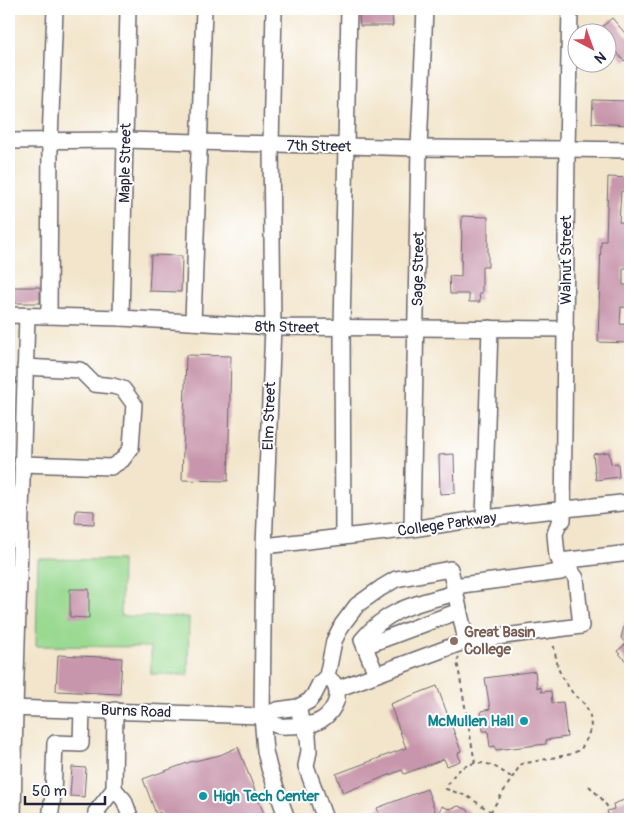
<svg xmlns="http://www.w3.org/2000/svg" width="639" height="828" viewBox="0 0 639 828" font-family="Pangolin,sans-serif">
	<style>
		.green { fill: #99d990; stroke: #5e7e66 }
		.building { fill: #c896ac }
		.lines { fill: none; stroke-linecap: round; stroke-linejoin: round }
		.minor-casing { stroke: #6b666d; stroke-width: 18 }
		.path { stroke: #6b666d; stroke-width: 2; stroke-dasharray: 4 4; stroke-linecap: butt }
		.minor { stroke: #fff; stroke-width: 15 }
		.education-dot { fill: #8d6e63; stroke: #fff; stroke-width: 2 }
		.culture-dot { fill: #0f9aa8; stroke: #fff; stroke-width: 2 }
		.labels { text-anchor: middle; stroke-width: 4; stroke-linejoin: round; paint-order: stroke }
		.street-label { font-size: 15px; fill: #22223b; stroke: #fff }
		.education-label { font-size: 15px; font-weight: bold; fill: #785e54; stroke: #fff; text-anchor: start }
		.culture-label { font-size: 15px; font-weight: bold; fill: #0d838f; stroke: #fff; text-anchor: end }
	</style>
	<rect width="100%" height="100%" fill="#fff"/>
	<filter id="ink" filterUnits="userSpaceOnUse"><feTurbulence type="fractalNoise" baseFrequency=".02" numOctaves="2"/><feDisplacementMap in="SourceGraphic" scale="10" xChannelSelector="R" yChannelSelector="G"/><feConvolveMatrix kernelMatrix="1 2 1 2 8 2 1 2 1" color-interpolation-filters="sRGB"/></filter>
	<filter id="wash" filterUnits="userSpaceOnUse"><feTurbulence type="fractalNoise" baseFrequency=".0096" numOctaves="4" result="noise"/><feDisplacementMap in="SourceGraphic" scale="20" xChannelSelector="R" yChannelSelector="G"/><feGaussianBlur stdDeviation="1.12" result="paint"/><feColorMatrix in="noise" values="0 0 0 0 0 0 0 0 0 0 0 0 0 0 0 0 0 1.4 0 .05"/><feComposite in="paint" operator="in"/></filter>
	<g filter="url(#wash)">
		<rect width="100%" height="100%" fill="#f2e5cb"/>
		<g class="green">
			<polygon points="9,328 13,328 9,473"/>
			<polygon points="38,559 122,560 121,616 189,617 188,675 151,674 151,647 36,646"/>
		</g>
		<g id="blocks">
			<g class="building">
				<polygon points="392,12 393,26 360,26 359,13"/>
				<polygon points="612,18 630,39 630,56 624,61 606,41 606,32 596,32"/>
				<polygon points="593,100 630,101 629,125 592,123"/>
				<polygon points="608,177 630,178 630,191 621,191 619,222 630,223 630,268 623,268 623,285 630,285 630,308 621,307 620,324 630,325 630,343 598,342 601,241 606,241"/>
				<polygon points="462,216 488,217 488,267 482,267 482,293 479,293 480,302 469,302 469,294 450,294 449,276 461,277"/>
				<polygon points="151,255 182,256 181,292 149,291"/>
				<rect x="9" y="287" width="31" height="16"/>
				<polygon points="186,355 231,356 228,481 182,480"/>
				<polygon points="609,452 611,464 618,463 619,477 596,480 593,454"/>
				<polygon points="454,454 455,493 440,494 439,455"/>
				<polygon points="76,510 94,511 94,524 75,523"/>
				<polygon points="70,589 89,589 89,618 70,617"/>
				<polygon points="627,614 630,614 630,666 617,651 626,644 621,638"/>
				<polygon points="58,655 122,658 120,694 56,691"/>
				<polygon points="535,671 537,688 541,687 541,692 551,691 552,703 563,702 567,737 546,740 546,744 496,750 495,746 490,747 488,731 483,731 481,711 490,709 485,678"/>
				<polygon points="437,686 461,751 458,753 460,761 447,766 444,759 404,774 402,770 343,793 336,774 406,748 390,704"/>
				<polygon points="238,747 266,819 162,819 160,812 156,814 143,779 190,762 220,755"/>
				<polygon points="72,767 86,768 84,797 70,796"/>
				<polygon points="427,789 437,816 442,806 449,809 459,806 468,810 472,819 381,819 377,808"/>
				<polygon points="630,798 630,819 610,819 607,811 614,809 613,804"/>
			</g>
		</g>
	</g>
	<g filter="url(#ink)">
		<use href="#blocks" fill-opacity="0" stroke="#6b666d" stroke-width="1"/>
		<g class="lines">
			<defs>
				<g id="minor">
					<polyline points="274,9 271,145 273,327 264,546 262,716 265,751 269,768 287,819"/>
					<polyline points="9,141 125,140 419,148 567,149 630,150"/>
					<polyline points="9,315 121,318 273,327 566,329"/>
					<polyline points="49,316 50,141 55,9"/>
					<polyline points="121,318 128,9"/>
					<polyline points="193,322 204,9"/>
					<polyline points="22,464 111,467 122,460 131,448 134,404 123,389 113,386 94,384 80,370 25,367"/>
					<polyline points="484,518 490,328"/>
					<polyline points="563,520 567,149 570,9"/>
					<polyline points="412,529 419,148 425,9"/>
					<polyline points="343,537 342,327 349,9"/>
					<polyline points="264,546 412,529 484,518 630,502"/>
					<polyline points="560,561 630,553"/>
					<polyline points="454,586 466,641 581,626 576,578 563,560"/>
					<polyline points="365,646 459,611"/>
					<path d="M 376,674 L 362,640 C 389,607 417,604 455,593"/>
					<polyline points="337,689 466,641"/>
					<polyline points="298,707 302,725 308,736 309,751 306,766 325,819"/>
					<polyline points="9,708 262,716 277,710 298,707 309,701 314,695 320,683 327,676 334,641 342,625 357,605 381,588 396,579 450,569 454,586 561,572 560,561 557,556 555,534 563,510"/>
					<path d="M 262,716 C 266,719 271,723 276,725 C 280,727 287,726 291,726 C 299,725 308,725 315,723 C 331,717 344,697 333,682"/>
					<polyline points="114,789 124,800 131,819"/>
					<polyline points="13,819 15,708 27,316"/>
					<polyline points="50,819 53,795 55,743 81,744 82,710"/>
					<polyline points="99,819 96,812 114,789 115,710"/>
				</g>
			</defs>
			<use href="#minor" class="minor-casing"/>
			<g class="path">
				<path d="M 459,657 L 457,661 L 475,763 C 492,762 498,769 511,777"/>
				<path d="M 475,763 C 460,766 452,775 446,789 L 467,796 L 490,811"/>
				<polyline points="589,786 601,798 609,809"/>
				<polyline points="486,819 521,764 572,754 581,749 587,738 591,727 590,716 586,706 580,699 574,695 562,677 558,668 553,642"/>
			</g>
			<use href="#minor" class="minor"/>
		</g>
	</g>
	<circle class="education-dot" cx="454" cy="641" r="5"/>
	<g class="culture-dot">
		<circle cx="524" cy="721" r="5"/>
		<circle cx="203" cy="796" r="5"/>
	</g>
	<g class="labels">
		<g class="street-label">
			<text transform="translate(319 146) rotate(1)" y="5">7th Street</text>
			<text transform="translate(125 163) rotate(-89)" y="5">Maple Street</text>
			<text transform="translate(566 260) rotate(-90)" y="5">Walnut Street</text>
			<text transform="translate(418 269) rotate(-89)" y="5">Sage Street</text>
			<text transform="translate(287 327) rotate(1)" y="5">8th Street</text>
			<text transform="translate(269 416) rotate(-88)" y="5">Elm Street</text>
			<text transform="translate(447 524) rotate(-8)" y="5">College Parkway</text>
			<text transform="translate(136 711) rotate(2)" y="5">Burns Road</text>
		</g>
		<g class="education-label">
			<text x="464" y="637">Great Basin<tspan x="464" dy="17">College</tspan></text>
		</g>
		<g class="culture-label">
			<text x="514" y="726">McMullen Hall</text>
			<text x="213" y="801" text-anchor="start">High Tech Center</text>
		</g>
	</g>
	<rect width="639" height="828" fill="none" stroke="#fff" stroke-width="30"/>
	<g transform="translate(592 48) rotate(139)"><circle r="24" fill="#ffffff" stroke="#a7a7b1"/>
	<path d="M0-4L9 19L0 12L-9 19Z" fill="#d1495b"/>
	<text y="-8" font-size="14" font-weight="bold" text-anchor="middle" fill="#22223b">N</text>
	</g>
	<path d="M25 796v8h80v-8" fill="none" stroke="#22223b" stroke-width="2.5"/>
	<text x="32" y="796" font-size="15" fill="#22223b" stroke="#ffffff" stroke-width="4" paint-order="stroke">50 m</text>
</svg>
